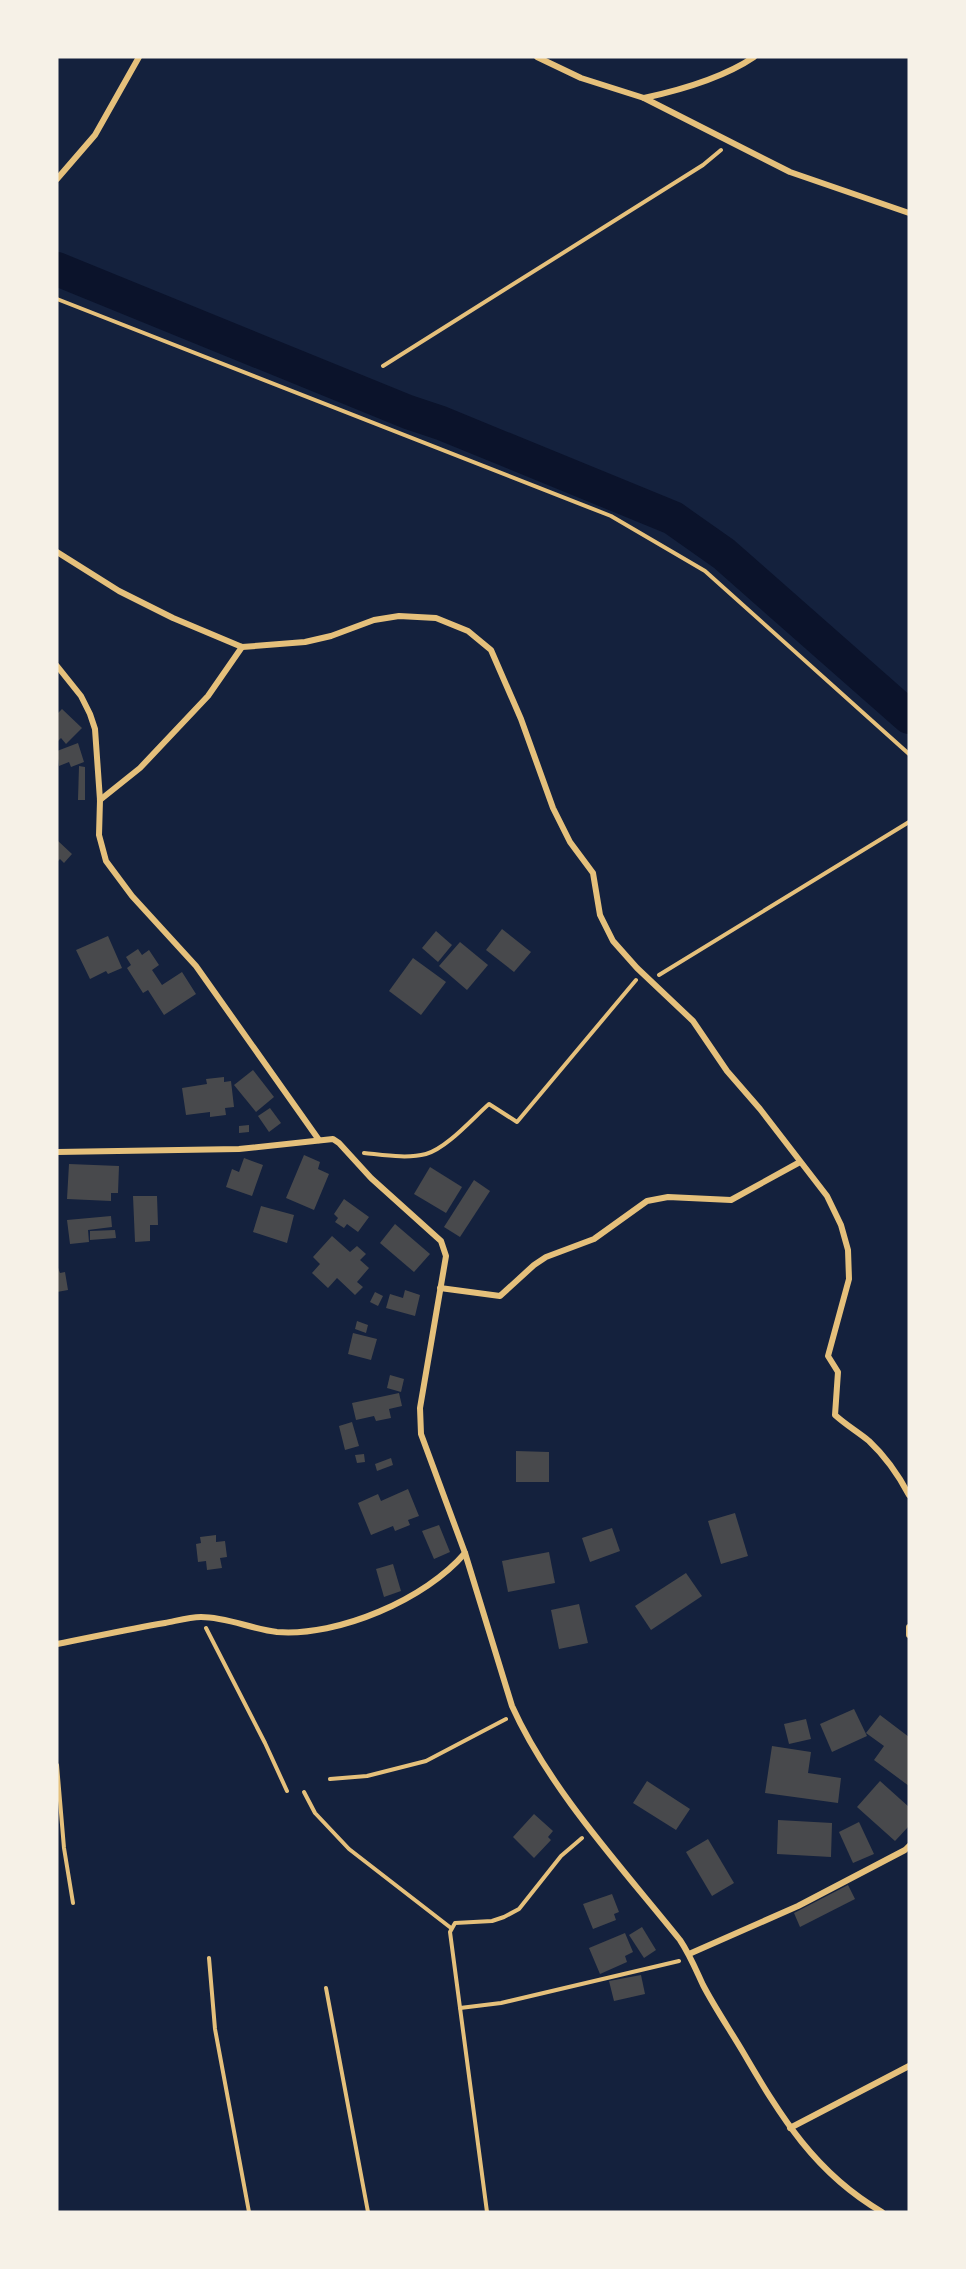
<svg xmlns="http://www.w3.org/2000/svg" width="966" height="2269" viewBox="0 0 966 2269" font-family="Georgia,serif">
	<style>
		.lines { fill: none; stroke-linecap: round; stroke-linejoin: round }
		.river { stroke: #0b132b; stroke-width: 34 }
		.building { fill: #48494c }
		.path { stroke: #e5c07b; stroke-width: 4 }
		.minor { stroke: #e5c07b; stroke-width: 6 }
	</style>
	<rect width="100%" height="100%" fill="#14213d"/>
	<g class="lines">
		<polyline class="river" points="57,269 408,412 441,423 673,518 724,554 909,717"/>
	</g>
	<g class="building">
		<polygon points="62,709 82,728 66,744 61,738 57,742 57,714"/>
		<polygon points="78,743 84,762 71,767 69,762 59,766 57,751"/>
		<polygon points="79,766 85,767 85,800 78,800"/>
		<polygon points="57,840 72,854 64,863 60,859 57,862"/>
		<polygon points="502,929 531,952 514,972 486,950"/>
		<polygon points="436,931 452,945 438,962 422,948"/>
		<polygon points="108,936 122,968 108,974 106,971 90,979 76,950"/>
		<polygon points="460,942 488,965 467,990 439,966"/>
		<polygon points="138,949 142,955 149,950 159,965 152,970 162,985 182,972 196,994 164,1015 148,990 143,993 127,968 131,965 126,957"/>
		<polygon points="413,958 446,982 421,1015 389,991"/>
		<polygon points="253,1070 274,1097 256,1112 234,1085"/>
		<polygon points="224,1077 224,1082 231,1081 234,1107 225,1108 226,1115 210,1117 210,1112 186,1115 182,1088 207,1084 206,1079"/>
		<polygon points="270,1108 281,1123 269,1132 258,1116"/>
		<polygon points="249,1125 249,1132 239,1133 239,1126"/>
		<polygon points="304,1155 320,1162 318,1169 329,1174 314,1210 286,1198"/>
		<polygon points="244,1158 263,1165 252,1196 226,1187 232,1169 239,1172"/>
		<polygon points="69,1164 119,1166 118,1193 111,1193 111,1201 67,1199"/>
		<polygon points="430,1167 462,1187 446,1213 414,1194"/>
		<polygon points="474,1180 490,1191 460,1237 444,1227"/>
		<polygon points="133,1196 157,1196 158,1225 150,1225 150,1241 135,1242"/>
		<polygon points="344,1199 369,1217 358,1232 347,1224 344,1228 335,1222 338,1218 334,1214"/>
		<polygon points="261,1206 294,1215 287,1243 253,1232"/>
		<polygon points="111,1216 112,1227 88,1230 89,1242 70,1244 67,1220"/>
		<polygon points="395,1224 430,1254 414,1272 380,1243"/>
		<polygon points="115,1230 116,1238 90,1240 90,1231"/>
		<polygon points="332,1236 350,1252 357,1246 366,1254 360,1260 369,1268 357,1282 363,1287 355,1295 337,1278 328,1288 312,1273 320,1264 313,1257"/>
		<polygon points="57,1265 60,1273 65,1272 68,1290 57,1292"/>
		<polygon points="405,1290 420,1295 415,1316 386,1308 390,1294 403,1298"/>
		<polygon points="375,1292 383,1296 378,1306 370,1302"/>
		<polygon points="357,1321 368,1325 366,1333 355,1329"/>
		<polygon points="353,1333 377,1339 371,1360 348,1354"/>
		<polygon points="390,1375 404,1379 401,1392 387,1388"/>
		<polygon points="399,1393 402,1406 389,1409 391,1418 376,1421 374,1416 356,1420 352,1403"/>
		<polygon points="352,1422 359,1446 345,1450 339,1426"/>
		<polygon points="516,1451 549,1452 549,1482 516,1482"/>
		<polygon points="364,1454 365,1462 357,1463 355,1455"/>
		<polygon points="391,1458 393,1465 377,1471 375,1464"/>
		<polygon points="408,1489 419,1516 408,1520 410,1525 395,1531 393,1526 371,1535 358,1503 378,1494 381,1501"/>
		<polygon points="735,1513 748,1556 721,1564 708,1521"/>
		<polygon points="439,1525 450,1552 434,1559 422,1531"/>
		<polygon points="612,1528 620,1551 590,1562 582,1538"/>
		<polygon points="216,1535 216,1542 225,1541 227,1557 220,1558 222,1568 207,1570 206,1561 198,1562 196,1544 201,1543 200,1537"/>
		<polygon points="549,1552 555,1583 508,1592 502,1561"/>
		<polygon points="393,1564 401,1591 384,1597 376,1569"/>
		<polygon points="686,1573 702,1596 651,1630 635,1606"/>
		<polygon points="579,1604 588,1643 559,1649 551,1610"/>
		<polygon points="854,1709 867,1736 832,1752 820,1724"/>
		<polygon points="880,1715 909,1737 909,1786 874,1760 884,1746 866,1733"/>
		<polygon points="806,1719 811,1739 789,1744 784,1724"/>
		<polygon points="772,1746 811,1752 808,1773 841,1778 838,1803 765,1793"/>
		<polygon points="647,1781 690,1809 676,1830 633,1803"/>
		<polygon points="880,1781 909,1807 909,1826 895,1841 857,1807"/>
		<polygon points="534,1814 553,1831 548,1837 551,1840 534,1858 513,1837"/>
		<polygon points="778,1820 832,1823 831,1857 777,1854"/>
		<polygon points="859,1822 874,1854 853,1863 839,1832"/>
		<polygon points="708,1839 734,1883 712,1896 686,1852"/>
		<polygon points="848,1885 855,1899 800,1927 794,1913"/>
		<polygon points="612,1894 619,1912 614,1914 616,1920 593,1929 583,1904"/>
		<polygon points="642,1927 656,1950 644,1958 629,1935"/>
		<polygon points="625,1933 633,1952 625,1956 627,1962 600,1974 589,1948"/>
		<polygon points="641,1975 645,1994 614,2001 609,1981"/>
	</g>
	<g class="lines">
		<g class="path">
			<polyline points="57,299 611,516 705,571 909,754"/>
			<polyline points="383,366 703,165 721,150"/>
			<polyline points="659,975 909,822"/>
			<path d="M 364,1153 C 384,1155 407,1159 426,1154 C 447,1148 473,1118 489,1104 L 517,1122 L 636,980"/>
			<polyline points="206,1628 265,1743 287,1791"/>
			<polyline points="57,1765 64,1848 73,1903"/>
			<polyline points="330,1779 367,1776 426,1761 506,1719"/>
			<polyline points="304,1792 315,1813 349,1849 451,1928"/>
			<polyline points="209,1958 215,2029 249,2212"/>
			<polyline points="326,1988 368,2212"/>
			<polyline points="460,2008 501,2003 679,1961"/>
			<polyline points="487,2212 450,1932 455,1923 492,1921 504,1917 519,1909 561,1856 582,1838"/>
		</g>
		<g class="minor">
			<polyline points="537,57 581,78 644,98 790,172 909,213"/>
			<path d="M 644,98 C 681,90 723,78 754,57"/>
			<polyline points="57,179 95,135 139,57"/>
			<path d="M 57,552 L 119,591 L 173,618 L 242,647 L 305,642 L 331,636 L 374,620 L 399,616 L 436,618 L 468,631 L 491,650 L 521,719 L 553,808 L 570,842 L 593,873 L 600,915 L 613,941 L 637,968 L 693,1021 L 727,1071 L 760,1109 L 827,1196 L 841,1225 L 848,1250 L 849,1279 L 828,1356 L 838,1372 L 835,1415 C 846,1425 858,1432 869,1441 C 885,1456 899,1476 909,1495"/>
			<polyline points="57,666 81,696 90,714 95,729 100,800 99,835 106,861 132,896 196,966 319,1140"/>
			<polyline points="100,800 140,768 208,696 242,647"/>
			<path d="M 57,1152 L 239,1149 L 333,1139 L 339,1143 L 371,1178 L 441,1241 L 446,1256 L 420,1408 L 421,1434 L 465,1553 L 512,1706 C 549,1789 624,1870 680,1940 C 690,1955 696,1970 703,1985 C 715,2008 730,2030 743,2052 C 781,2117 815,2173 882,2212"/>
			<polyline points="440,1288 500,1296 534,1265 546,1257 594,1239 647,1201 668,1197 731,1200 800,1162"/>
			<polyline points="909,1627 909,1635"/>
			<path d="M 57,1644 C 93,1637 129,1629 165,1623 C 176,1621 189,1617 201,1617 C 227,1617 251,1629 277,1632 C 338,1637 426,1599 465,1553"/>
			<polyline points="689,1954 798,1906 905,1850 909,1846"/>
			<polyline points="790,2128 909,2066"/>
		</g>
	</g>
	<rect width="966" height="2269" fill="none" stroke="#f6f1e7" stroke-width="117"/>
</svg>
